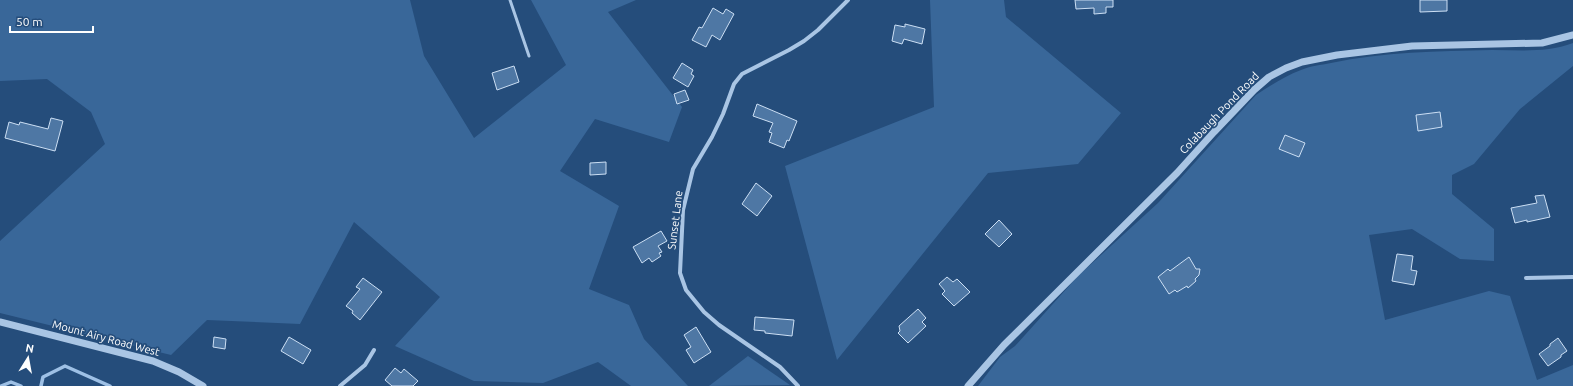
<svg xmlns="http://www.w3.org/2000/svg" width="1573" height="386" viewBox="0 0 1573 386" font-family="Ubuntu,sans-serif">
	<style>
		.green { fill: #396799 }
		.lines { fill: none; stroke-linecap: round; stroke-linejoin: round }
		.stream { stroke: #9ec0e5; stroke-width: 3.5 }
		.building { fill: #4e77a4; stroke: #ccdff4 }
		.service { stroke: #a9c5e4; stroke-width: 3 }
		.minor { stroke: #a9c5e4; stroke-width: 4 }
		.tertiary { stroke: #a9c5e4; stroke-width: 7 }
		.labels { text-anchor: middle; stroke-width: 3.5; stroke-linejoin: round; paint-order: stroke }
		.street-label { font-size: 11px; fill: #fff; stroke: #254d7b }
	</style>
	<rect width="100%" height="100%" fill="#254d7b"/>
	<g class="green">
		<polygon points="0,0 410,0 424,56 474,138 566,65 531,0 636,0 608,12 682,107 669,142 595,119 560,171 619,206 589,289 629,305 644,339 688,386 631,386 598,362 543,383 474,381 395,346 440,297 354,222 300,324 207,320 171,355 0,313 0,241 105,144 91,112 47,79 0,81"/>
		<polygon points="930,0 1004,0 1006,17 1121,113 1078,164 988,173 837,360 785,166 934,107"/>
		<path d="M 1573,43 L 1573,66 L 1520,109 L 1474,164 L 1452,175 L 1452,194 L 1494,229 L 1494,261 L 1460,259 L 1412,229 L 1369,235 L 1385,320 L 1489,291 L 1510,296 L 1537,380 L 1573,365 L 1573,386 L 978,386 L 1000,357 L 1015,346 L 1078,276 L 1158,203 L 1256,95 C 1270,86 1285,76 1301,70 C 1310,66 1321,65 1331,63 C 1383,52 1438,51 1492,50 C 1519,50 1547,53 1573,43 Z"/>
		<polygon points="748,356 790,385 709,386"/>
	</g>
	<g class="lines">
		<g class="stream">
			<polyline points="1,386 11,382 21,386"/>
			<polyline points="41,386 43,377 65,366 110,386"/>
		</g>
	</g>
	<g class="building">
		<polygon points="1075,0 1113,0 1113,7 1106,7 1106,13 1094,14 1094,8 1076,9"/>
		<polygon points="1420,0 1447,0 1447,11 1420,12"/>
		<polygon points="713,8 723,14 726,9 734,14 720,40 712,35 706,47 692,40 699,27 702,28"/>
		<polygon points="905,24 925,29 922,44 904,39 902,44 892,41 895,25 905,27"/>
		<polygon points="682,63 693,70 691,74 694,76 688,87 673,78"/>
		<polygon points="514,66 519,82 497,90 492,73"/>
		<polygon points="685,90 689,100 677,104 674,94"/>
		<polygon points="757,104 797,121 789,141 787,140 784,148 769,142 772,133 769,132 773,123 753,116"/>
		<polygon points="1440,112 1442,127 1418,131 1416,115"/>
		<polygon points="51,118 63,121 55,151 5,138 9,122 19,125 20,122 48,129"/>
		<polygon points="1285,135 1305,143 1299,157 1279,149"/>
		<polygon points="606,162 606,174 590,175 590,163"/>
		<polygon points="756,183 772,196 757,216 742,204"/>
		<polygon points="1544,195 1550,217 1527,222 1527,220 1515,223 1511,208 1537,203 1535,196"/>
		<polygon points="999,220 1012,234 999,247 985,234"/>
		<polygon points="661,231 667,241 658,246 662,252 659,253 661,256 652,262 649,258 642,263 633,247"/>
		<polygon points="1397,254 1413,256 1411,270 1417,271 1414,285 1392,281"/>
		<polygon points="1189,257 1196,269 1200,269 1199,275 1195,279 1196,281 1188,288 1187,286 1177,292 1175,290 1169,294 1158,277 1168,269 1170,271"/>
		<polygon points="947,277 953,282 957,279 970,292 954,306 942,294 945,291 939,284"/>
		<polygon points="363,278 382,292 360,320 352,313 353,311 346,306 360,289 356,287"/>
		<polygon points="918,309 926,318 922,322 926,326 908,343 898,333 900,331 899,326"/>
		<polygon points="755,317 794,320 792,336 765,333 765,331 754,330"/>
		<polygon points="696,327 711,352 694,363 686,350 691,347 684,335"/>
		<polygon points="214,337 226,339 225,349 213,347"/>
		<polygon points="289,337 311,350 303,364 281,351"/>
		<polygon points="1558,338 1567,351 1561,355 1561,357 1548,366 1539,354 1550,346 1550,344"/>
		<polygon points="395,368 401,373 404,369 418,381 413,386 392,386 385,380"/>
	</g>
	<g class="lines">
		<polyline class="service" points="510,0 529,56"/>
		<g class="minor">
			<polyline points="1526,278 1573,277"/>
			<polyline points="340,386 365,365 374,350"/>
			<polyline points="798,386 780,367 719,325 704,312 686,290 680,273 683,210 693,169 712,137 723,114 734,84 742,74 789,50 804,41 818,30 848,0"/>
		</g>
		<g class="tertiary">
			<polyline points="0,322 153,361 179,372 203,386"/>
			<polyline points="968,386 1004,345 1177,173 1214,132 1254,90 1269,77 1286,68 1302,62 1337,55 1412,46 1542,43 1573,35"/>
		</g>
	</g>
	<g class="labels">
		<g class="street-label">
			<text transform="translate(1219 113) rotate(-46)" y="4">Colabaugh Pond Road</text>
			<text transform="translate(675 220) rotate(-83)" y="4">Sunset Lane</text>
			<text transform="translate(106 338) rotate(15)" y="4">Mount Airy Road West</text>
		</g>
	</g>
	<g transform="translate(28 358) rotate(11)" stroke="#254d7b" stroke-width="3" paint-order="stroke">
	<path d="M0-3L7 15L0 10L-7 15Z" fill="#ffffff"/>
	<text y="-6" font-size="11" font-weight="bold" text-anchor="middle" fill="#ffffff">N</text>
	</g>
	<path d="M10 26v6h83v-6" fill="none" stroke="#ffffff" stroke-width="2"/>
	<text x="16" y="26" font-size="12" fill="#ffffff" stroke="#254d7b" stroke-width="3" paint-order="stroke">50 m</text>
</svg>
